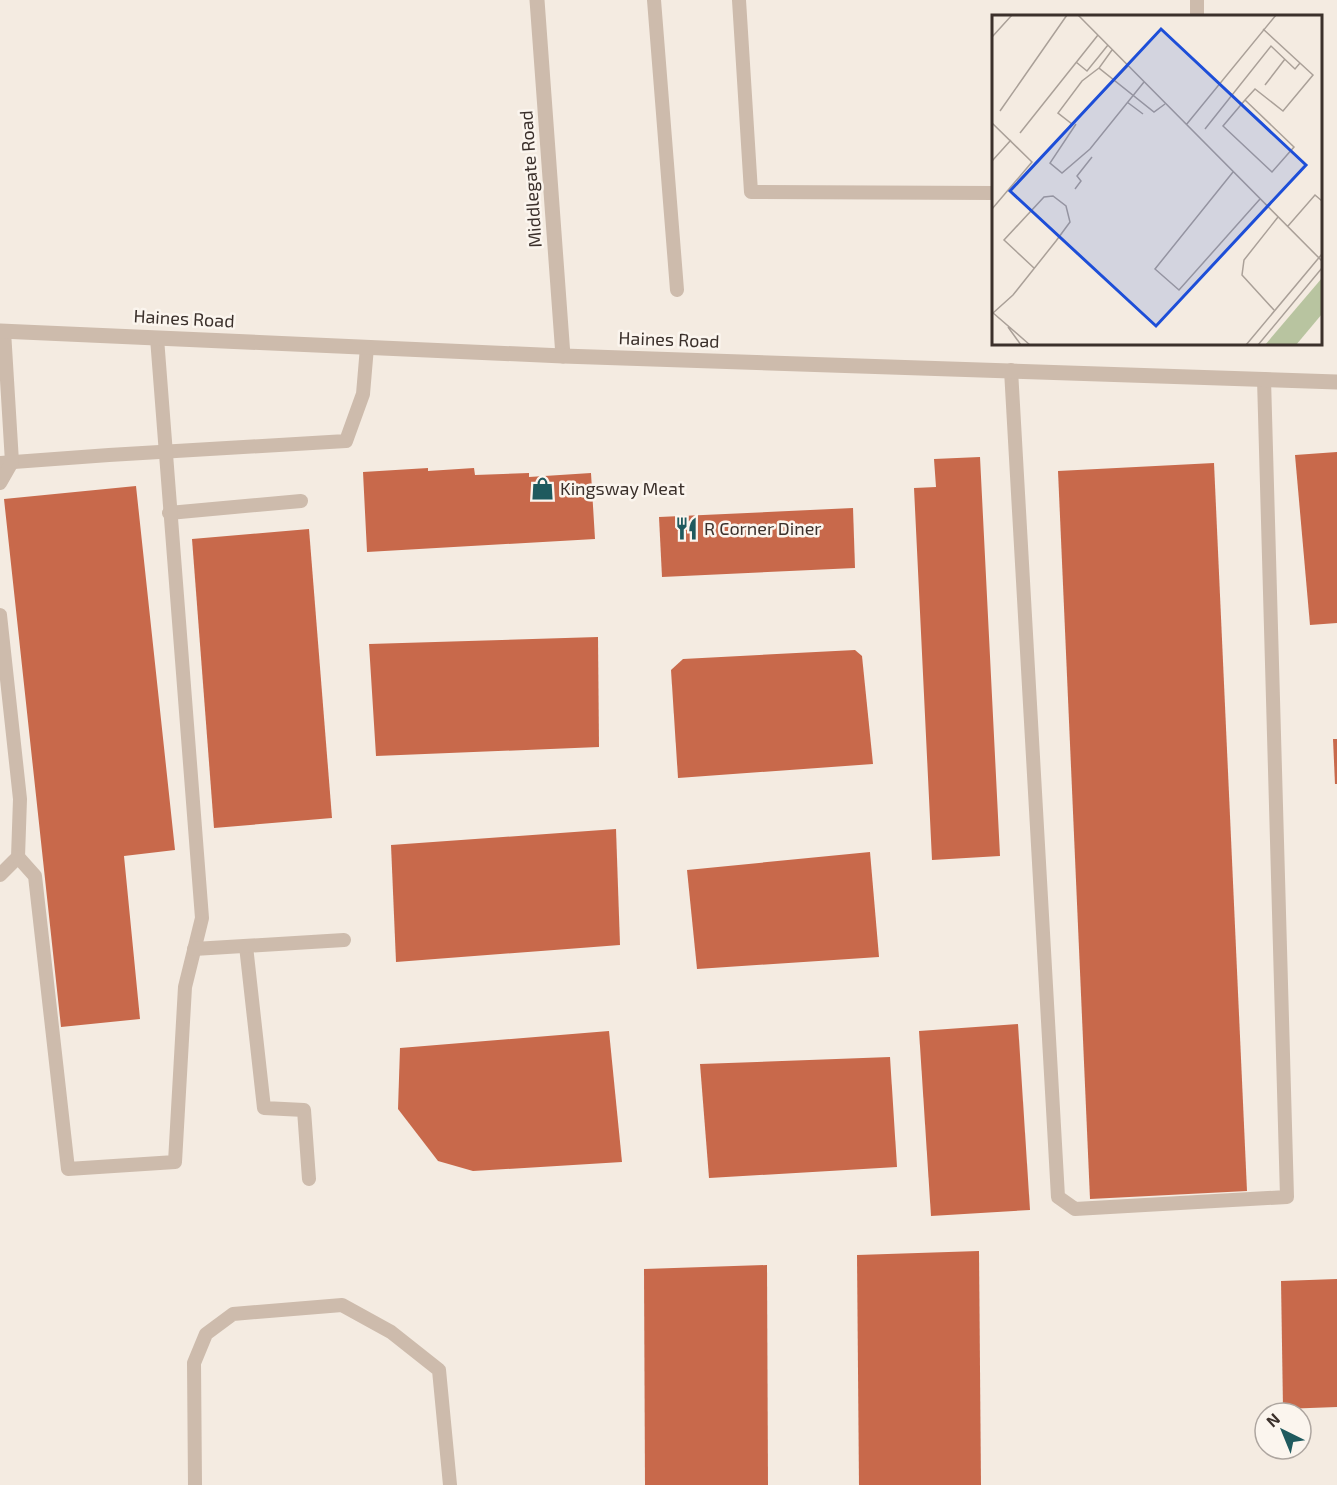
<svg xmlns="http://www.w3.org/2000/svg" width="1337" height="1485" viewBox="0 0 1337 1485" font-family="'Exo 2',sans-serif">
	<style>
		.building { fill: #c8694b }
		.lines { fill: none; stroke-linecap: round; stroke-linejoin: round }
		.lane { stroke: #cdbbac; stroke-width: 14 }
		.street { stroke: #cdbbac; stroke-width: 15 }
		.labels { text-anchor: middle; stroke-width: 5; stroke-linejoin: round; paint-order: stroke }
		.street-label { font-size: 18px; fill: #3b302b; stroke: #fbf5ee }
		.poi-label { font-size: 18px; fill: #3b302b; stroke: #fbf5ee; text-anchor: start }
		.inset-road { fill: none; stroke: #aaa098; stroke-width: 1.5 }
		.view { fill: #1d4ed8; fill-opacity: 0.15; stroke: #1d4ed8; stroke-width: 3 }
		.inset-edge { fill: none; stroke: #3b302b; stroke-width: 3 }
	</style>
	<rect width="100%" height="100%" fill="#f4ebe1"/>
	<g class="building">
		<polygon points="1337,452 1337,623 1310,625 1295,455"/>
		<polygon points="980,457 1000,856 932,860 914,488 936,487 934,459"/>
		<polygon points="1214,463 1247,1191 1090,1199 1058,471"/>
		<polygon points="428,468 428,471 474,468 475,475 529,473 529,477 591,473 595,539 367,552 363,472"/>
		<polygon points="136,486 175,850 124,856 140,1019 61,1027 4,499"/>
		<polygon points="853,508 855,568 662,577 659,517"/>
		<polygon points="309,529 332,818 214,828 192,539"/>
		<polygon points="598,637 599,747 376,756 369,644"/>
		<polygon points="855,650 862,656 873,764 678,778 671,670 683,659"/>
		<polygon points="1333,739 1337,739 1337,784 1335,784"/>
		<polygon points="616,829 620,945 396,962 391,845"/>
		<polygon points="870,852 879,957 697,969 687,870"/>
		<polygon points="1018,1024 1030,1210 931,1216 919,1031"/>
		<polygon points="609,1031 622,1162 473,1171 438,1161 398,1109 400,1048"/>
		<polygon points="890,1057 897,1167 709,1178 700,1064"/>
		<polygon points="979,1251 981,1485 859,1485 857,1255"/>
		<polygon points="767,1265 768,1485 645,1485 644,1269"/>
		<polygon points="1337,1279 1337,1407 1283,1409 1281,1281"/>
	</g>
	<g class="lines">
		<g class="lane">
			<polyline points="654,0 677,290"/>
			<polyline points="739,0 751,192 994,193"/>
			<polyline points="1197,0 1197,16"/>
			<polyline points="1011,370 1058,1197 1075,1209 1287,1197 1264,379"/>
			<polyline points="0,463 109,455 346,441 363,394 367,347"/>
			<polyline points="0,483 12,462 4,331"/>
			<polyline points="169,513 301,501"/>
			<polyline points="0,615 20,799 18,857 0,875"/>
			<polyline points="18,857 35,876 68,1169 175,1162 185,987 202,918 157,338"/>
			<polyline points="246,946 264,1108 304,1110 309,1179"/>
			<polyline points="194,949 344,940"/>
			<polyline points="195,1485 194,1363 206,1334 233,1314 342,1305 391,1332 439,1370 450,1485"/>
		</g>
		<g class="street">
			<polyline points="537,0 563,356"/>
			<polyline points="0,331 563,356 1337,382"/>
		</g>
	</g>
	<defs>
		<symbol id="shop-bare" viewBox="-9 -9 18 18"><path d="M-5-2.5h2.3a2.7 3.5 0 0 1 5.4 0H5L5.5 6h-11ZM-1.5-2.5h3a1.5 2.3 0 0 0-3 0Z" fill="#1f5a5e" stroke="#fbf5ee" stroke-width="2.5" paint-order="stroke"/></symbol>
		<symbol id="restaurant-bare" viewBox="-9 -9 18 18"><path d="M-5-6h1v4h1v-4h1v4h1v-4h1v5L-1.5 .5V6h-2V.5L-5-1ZM5-6V6H3V1.5H1.5Q1.5-4 5-6Z" fill="#1f5a5e" stroke="#fbf5ee" stroke-width="2.5" paint-order="stroke"/></symbol>
	</defs>
	<g fill-rule="evenodd">
		<use href="#shop-bare" x="526" y="472" width="33" height="33"/>
		<use href="#restaurant-bare" x="670" y="512" width="33" height="33"/>
	</g>
	<g class="labels">
		<g class="street-label">
			<text transform="translate(531 179) rotate(-94)" y="6">Middlegate Road</text>
			<text transform="translate(184 319) rotate(3)" y="6">Haines Road</text>
			<text transform="translate(669 340) rotate(2)" y="6">Haines Road</text>
		</g>
		<g class="poi-label">
			<text x="560" y="495">Kingsway Meat</text>
			<text x="704" y="535">R Corner Diner</text>
		</g>
	</g>
	<g transform="translate(992 15)">
		<rect width="330" height="330" fill="#f4ebe1"/>
		<path d="M 330,263 L 330,299 L 304,330 L 273,330 Z" fill="#b8c4a0"/>
		<path class="inset-road" d="M 86,0 L 330,246M 0,22 L 20,0M 120,35 L 107,53 L 162,97 L 173,89M 84,47 L 95,56 L 116,30M 107,53 L 90,66 L 66,98 L 80,109 L 136,51M 273,70 L 293,44M 253,85 L 302,132 L 280,157 L 231,111 L 253,85 L 263,74 L 291,96 L 321,60 L 271,14M 135,87 L 151,99M 8,96 L 75,0M 0,108 L 40,147 L 0,194M 84,109 L 58,148 L 70,158 L 98,134 L 152,67M 194,110 L 284,0M 213,114 L 279,31 L 303,54 L 308,48M 28,118 L 106,20M 0,146 L 19,125M 241,157 L 163,254 L 187,275 L 268,184M 83,174 L 89,166 L 85,161 L 100,142M 296,211 L 323,180 L 330,186M 282,295 L 250,260 L 252,245 L 286,202M 0,297 L 38,330M 1,298 L 21,280 L 64,226 L 78,207 L 74,191 L 61,181 L 52,182 L 12,225 L 42,253M 16,312 L 29,330M 254,330 L 330,239M 266,330 L 330,253"/>
		<path class="view" d="M 169,14 L 314,150 L 164,311 L 18,176 Z"/>
		<rect width="330" height="330" class="inset-edge"/>
	</g>
	<g transform="translate(1283 1431) rotate(317)"><circle r="28" fill="#fbf5ee" stroke="#aea6a0" stroke-width="1.5"/>
	<path d="M0-4.5L10 22L0 15L-10 22Z" fill="#1f5a5e"/>
	<text y="-9" font-size="16" font-weight="bold" text-anchor="middle" fill="#3b302b">N</text>
	</g>
</svg>
